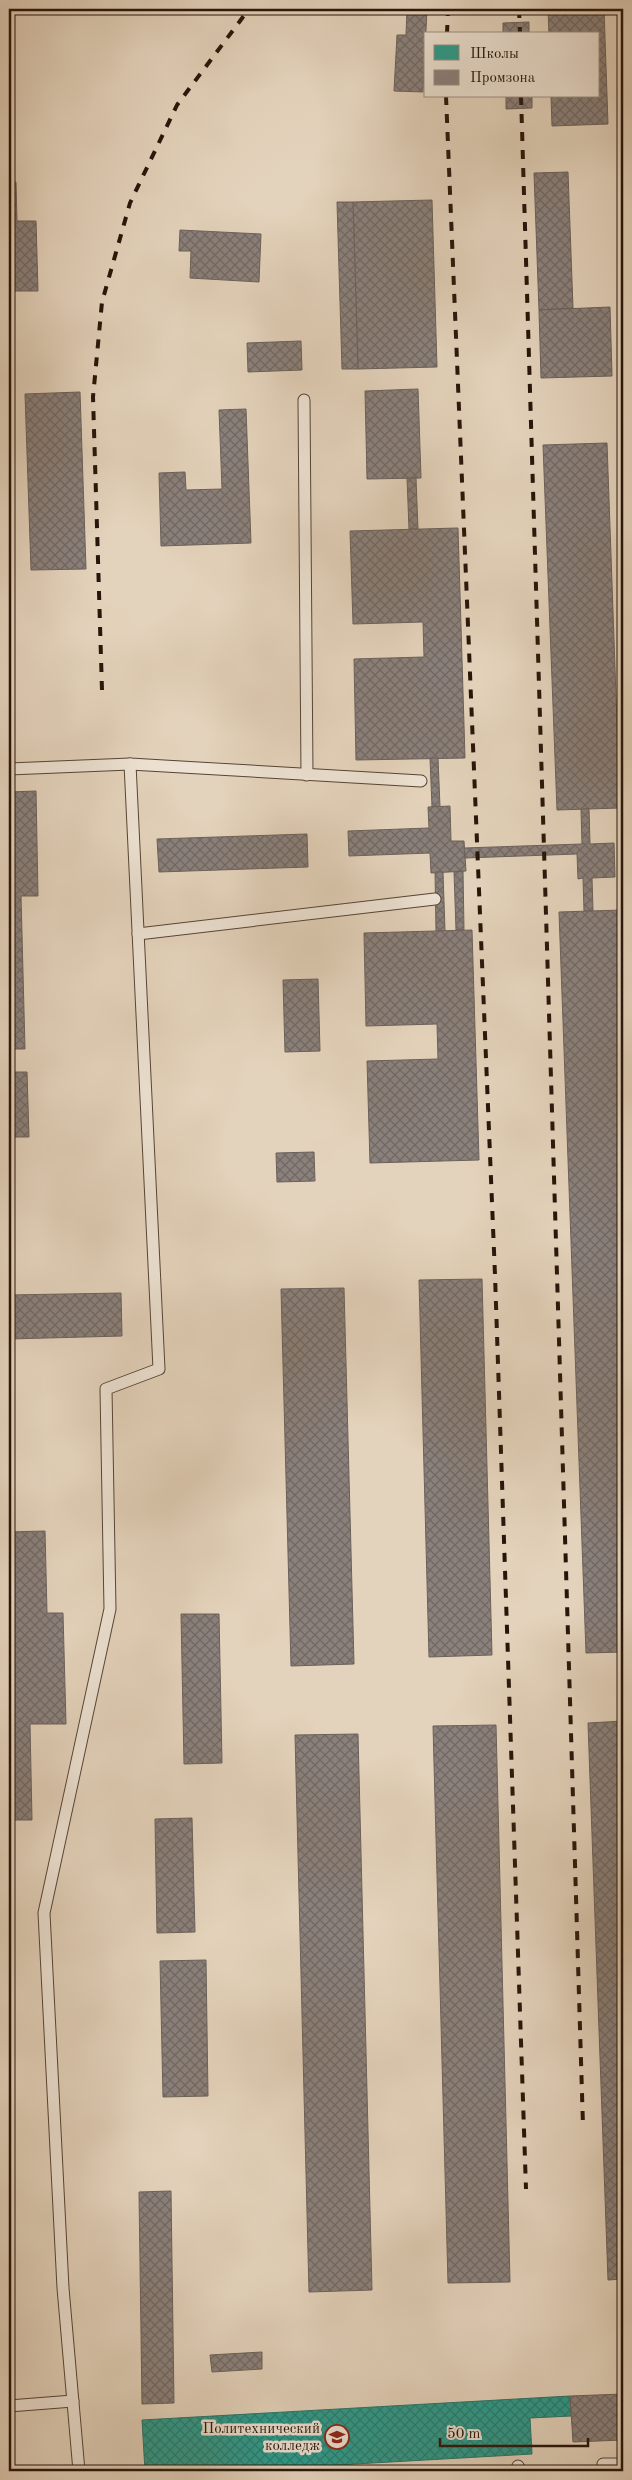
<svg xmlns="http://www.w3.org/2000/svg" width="632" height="2480" viewBox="0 0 632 2480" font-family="'Old Standard TT',serif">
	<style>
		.schools { fill: url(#schools-cross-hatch); stroke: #297467 }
		.industry { fill: url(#industry-cross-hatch); stroke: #6c615a }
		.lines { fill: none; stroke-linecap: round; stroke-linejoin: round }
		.lane-casing { stroke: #564436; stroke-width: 13 }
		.lane { stroke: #ede2d3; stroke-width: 11 }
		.rail { stroke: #27150a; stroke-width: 4; stroke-dasharray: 9 9; stroke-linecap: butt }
		.labels { text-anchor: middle; stroke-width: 5; stroke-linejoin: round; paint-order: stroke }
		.poi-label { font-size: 15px; fill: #27150a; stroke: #ede2d3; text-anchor: end }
	</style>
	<defs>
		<pattern id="schools-cross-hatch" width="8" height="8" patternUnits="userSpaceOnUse" patternTransform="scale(1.25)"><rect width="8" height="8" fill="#2a9d8f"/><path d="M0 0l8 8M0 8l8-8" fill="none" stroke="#247f73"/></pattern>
		<pattern id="industry-cross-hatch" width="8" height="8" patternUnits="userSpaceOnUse" patternTransform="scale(1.25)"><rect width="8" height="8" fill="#8a817c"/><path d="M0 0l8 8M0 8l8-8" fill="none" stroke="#716864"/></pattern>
	</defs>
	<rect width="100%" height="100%" fill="#e4d3bc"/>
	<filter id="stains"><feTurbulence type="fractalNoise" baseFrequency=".004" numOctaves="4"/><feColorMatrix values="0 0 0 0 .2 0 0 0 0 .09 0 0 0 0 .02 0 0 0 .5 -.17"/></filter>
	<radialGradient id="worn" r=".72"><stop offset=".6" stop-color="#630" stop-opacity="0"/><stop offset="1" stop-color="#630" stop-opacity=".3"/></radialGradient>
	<polygon class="schools" points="570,2396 571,2416 530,2418 532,2454 337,2465 337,2471 326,2471 326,2465 215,2471 145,2471 142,2420"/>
	<g class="industry">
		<polygon points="142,9 197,9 142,10"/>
		<polygon points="407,9 427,9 423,92 394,91 397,35 406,35"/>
		<polygon points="548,9 604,9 608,124 552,126 551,96 598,96 598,34 549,34"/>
		<polygon points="529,22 529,34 503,34 503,23"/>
		<polygon points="506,96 532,96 532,108 506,109"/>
		<polygon points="568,172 573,308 539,310 534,173"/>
		<polygon points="9,182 16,182 17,221 36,221 38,291 9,291"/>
		<polygon points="432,200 437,367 358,369 353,202"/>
		<polygon points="337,202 353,202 358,369 342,369"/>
		<polygon points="180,230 261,234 259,282 190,278 191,251 179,251"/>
		<polygon points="610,307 612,376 541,378 539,310"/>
		<polygon points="301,341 302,370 248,372 247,343"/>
		<polygon points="418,389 421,478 367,479 365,391"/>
		<polygon points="80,392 86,569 31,570 25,394"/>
		<polygon points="246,409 251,543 161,546 159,473 185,472 186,490 222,489 219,410"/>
		<polygon points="607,443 620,808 557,810 543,445"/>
		<polygon points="407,478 416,478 418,529 409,529"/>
		<polygon points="458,528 465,758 356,760 354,659 424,657 423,622 353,624 350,531"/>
		<polygon points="430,758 438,758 440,807 432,807"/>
		<polygon points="36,791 38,896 21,896 25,1049 9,1049 9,792"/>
		<polygon points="450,806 451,841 464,841 466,871 431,873 430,853 349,856 348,831 429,828 428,807"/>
		<polygon points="581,809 589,809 590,844 614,843 615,877 592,878 593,911 584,911 583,878 578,879 577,854 465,858 464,848 582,844"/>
		<polygon points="307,834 308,867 159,872 157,839"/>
		<polygon points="463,871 464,930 456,930 454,872"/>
		<polygon points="435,872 443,872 445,931 436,931"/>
		<polygon points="622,910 623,1652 586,1653 559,912"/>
		<polygon points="472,930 479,1160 370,1163 367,1061 438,1059 437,1024 366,1026 364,933"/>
		<polygon points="318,979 320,1051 285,1052 283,980"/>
		<polygon points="9,1072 27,1072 29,1137 9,1137"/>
		<polygon points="314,1152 315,1181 277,1182 276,1153"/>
		<polygon points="482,1279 492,1655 429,1657 419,1280"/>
		<polygon points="344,1288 354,1664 291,1666 281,1289"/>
		<polygon points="121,1293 122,1336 9,1339 9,1295"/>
		<polygon points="45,1531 47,1613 63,1613 66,1724 30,1724 32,1820 9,1820 9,1532"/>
		<polygon points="181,1614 219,1614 222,1763 184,1764"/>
		<polygon points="623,1721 623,2279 608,2280 588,1723"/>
		<polygon points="496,1725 510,2282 448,2283 433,1726"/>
		<polygon points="358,1734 372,2290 309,2292 295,1735"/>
		<polygon points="192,1818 195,1932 157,1933 155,1819"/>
		<polygon points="206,1960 208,2096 163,2097 160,1961"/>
		<polygon points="171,2191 174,2403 142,2404 139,2192"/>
		<polygon points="262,2352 262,2369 212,2372 210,2355"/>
		<polygon points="623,2394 623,2440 573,2442 570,2396"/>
	</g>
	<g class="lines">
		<defs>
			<g id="lane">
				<polyline points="304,400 307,775"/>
				<polyline points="9,769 130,764 421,781"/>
				<polyline points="138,934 435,899"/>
				<polyline points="9,2406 73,2401"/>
				<polyline points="603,2464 623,2464"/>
				<polyline points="518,2466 518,2471"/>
				<polyline points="79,2471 63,2288 44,1913 110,1609 106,1389 159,1369 130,764"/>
			</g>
		</defs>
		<use href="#lane" class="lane-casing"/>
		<use href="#lane" class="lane"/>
		<g class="rail">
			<polyline points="519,9 520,34"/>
			<polyline points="447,34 448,9"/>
			<polyline points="446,96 495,1275 526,2189"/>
			<polyline points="521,96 583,2126"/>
			<polyline points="102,690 93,397 102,302 130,203 177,105 249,9"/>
		</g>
	</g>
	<defs>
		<symbol id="university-ring" viewBox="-11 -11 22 22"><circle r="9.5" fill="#ede2d3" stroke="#8f2418" stroke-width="1.5"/><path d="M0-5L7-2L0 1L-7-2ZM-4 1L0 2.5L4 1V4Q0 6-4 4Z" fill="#8f2418"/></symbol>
	</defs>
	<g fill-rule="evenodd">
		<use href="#university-ring" x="323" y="2423" width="28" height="28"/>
	</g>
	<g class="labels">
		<g class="poi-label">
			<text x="320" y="2433">Политехнический<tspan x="320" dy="17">колледж</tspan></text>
		</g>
	</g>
	<rect width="632" height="2480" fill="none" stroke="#e4d3bc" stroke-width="30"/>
	<rect x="10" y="10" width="612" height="2460" fill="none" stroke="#27150a" stroke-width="2.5"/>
	<rect x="15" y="15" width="602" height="2450" fill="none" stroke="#27150a"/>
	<rect x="424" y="32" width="175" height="65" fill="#ede2d3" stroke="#9e9083"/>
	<rect x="434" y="45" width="25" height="15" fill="#2a9d8f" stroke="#9e9083"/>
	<text x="470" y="58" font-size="15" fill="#27150a">Школы</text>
	<rect x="434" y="70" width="25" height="15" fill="#8a817c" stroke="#9e9083"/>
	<text x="470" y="82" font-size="15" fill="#27150a">Промзона</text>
	<path d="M440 2438v8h148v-8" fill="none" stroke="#27150a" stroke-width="2.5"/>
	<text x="447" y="2438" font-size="15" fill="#27150a" stroke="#ede2d3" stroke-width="4" paint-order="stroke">50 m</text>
	<rect width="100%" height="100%" filter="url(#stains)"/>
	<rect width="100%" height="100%" fill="url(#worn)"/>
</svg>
